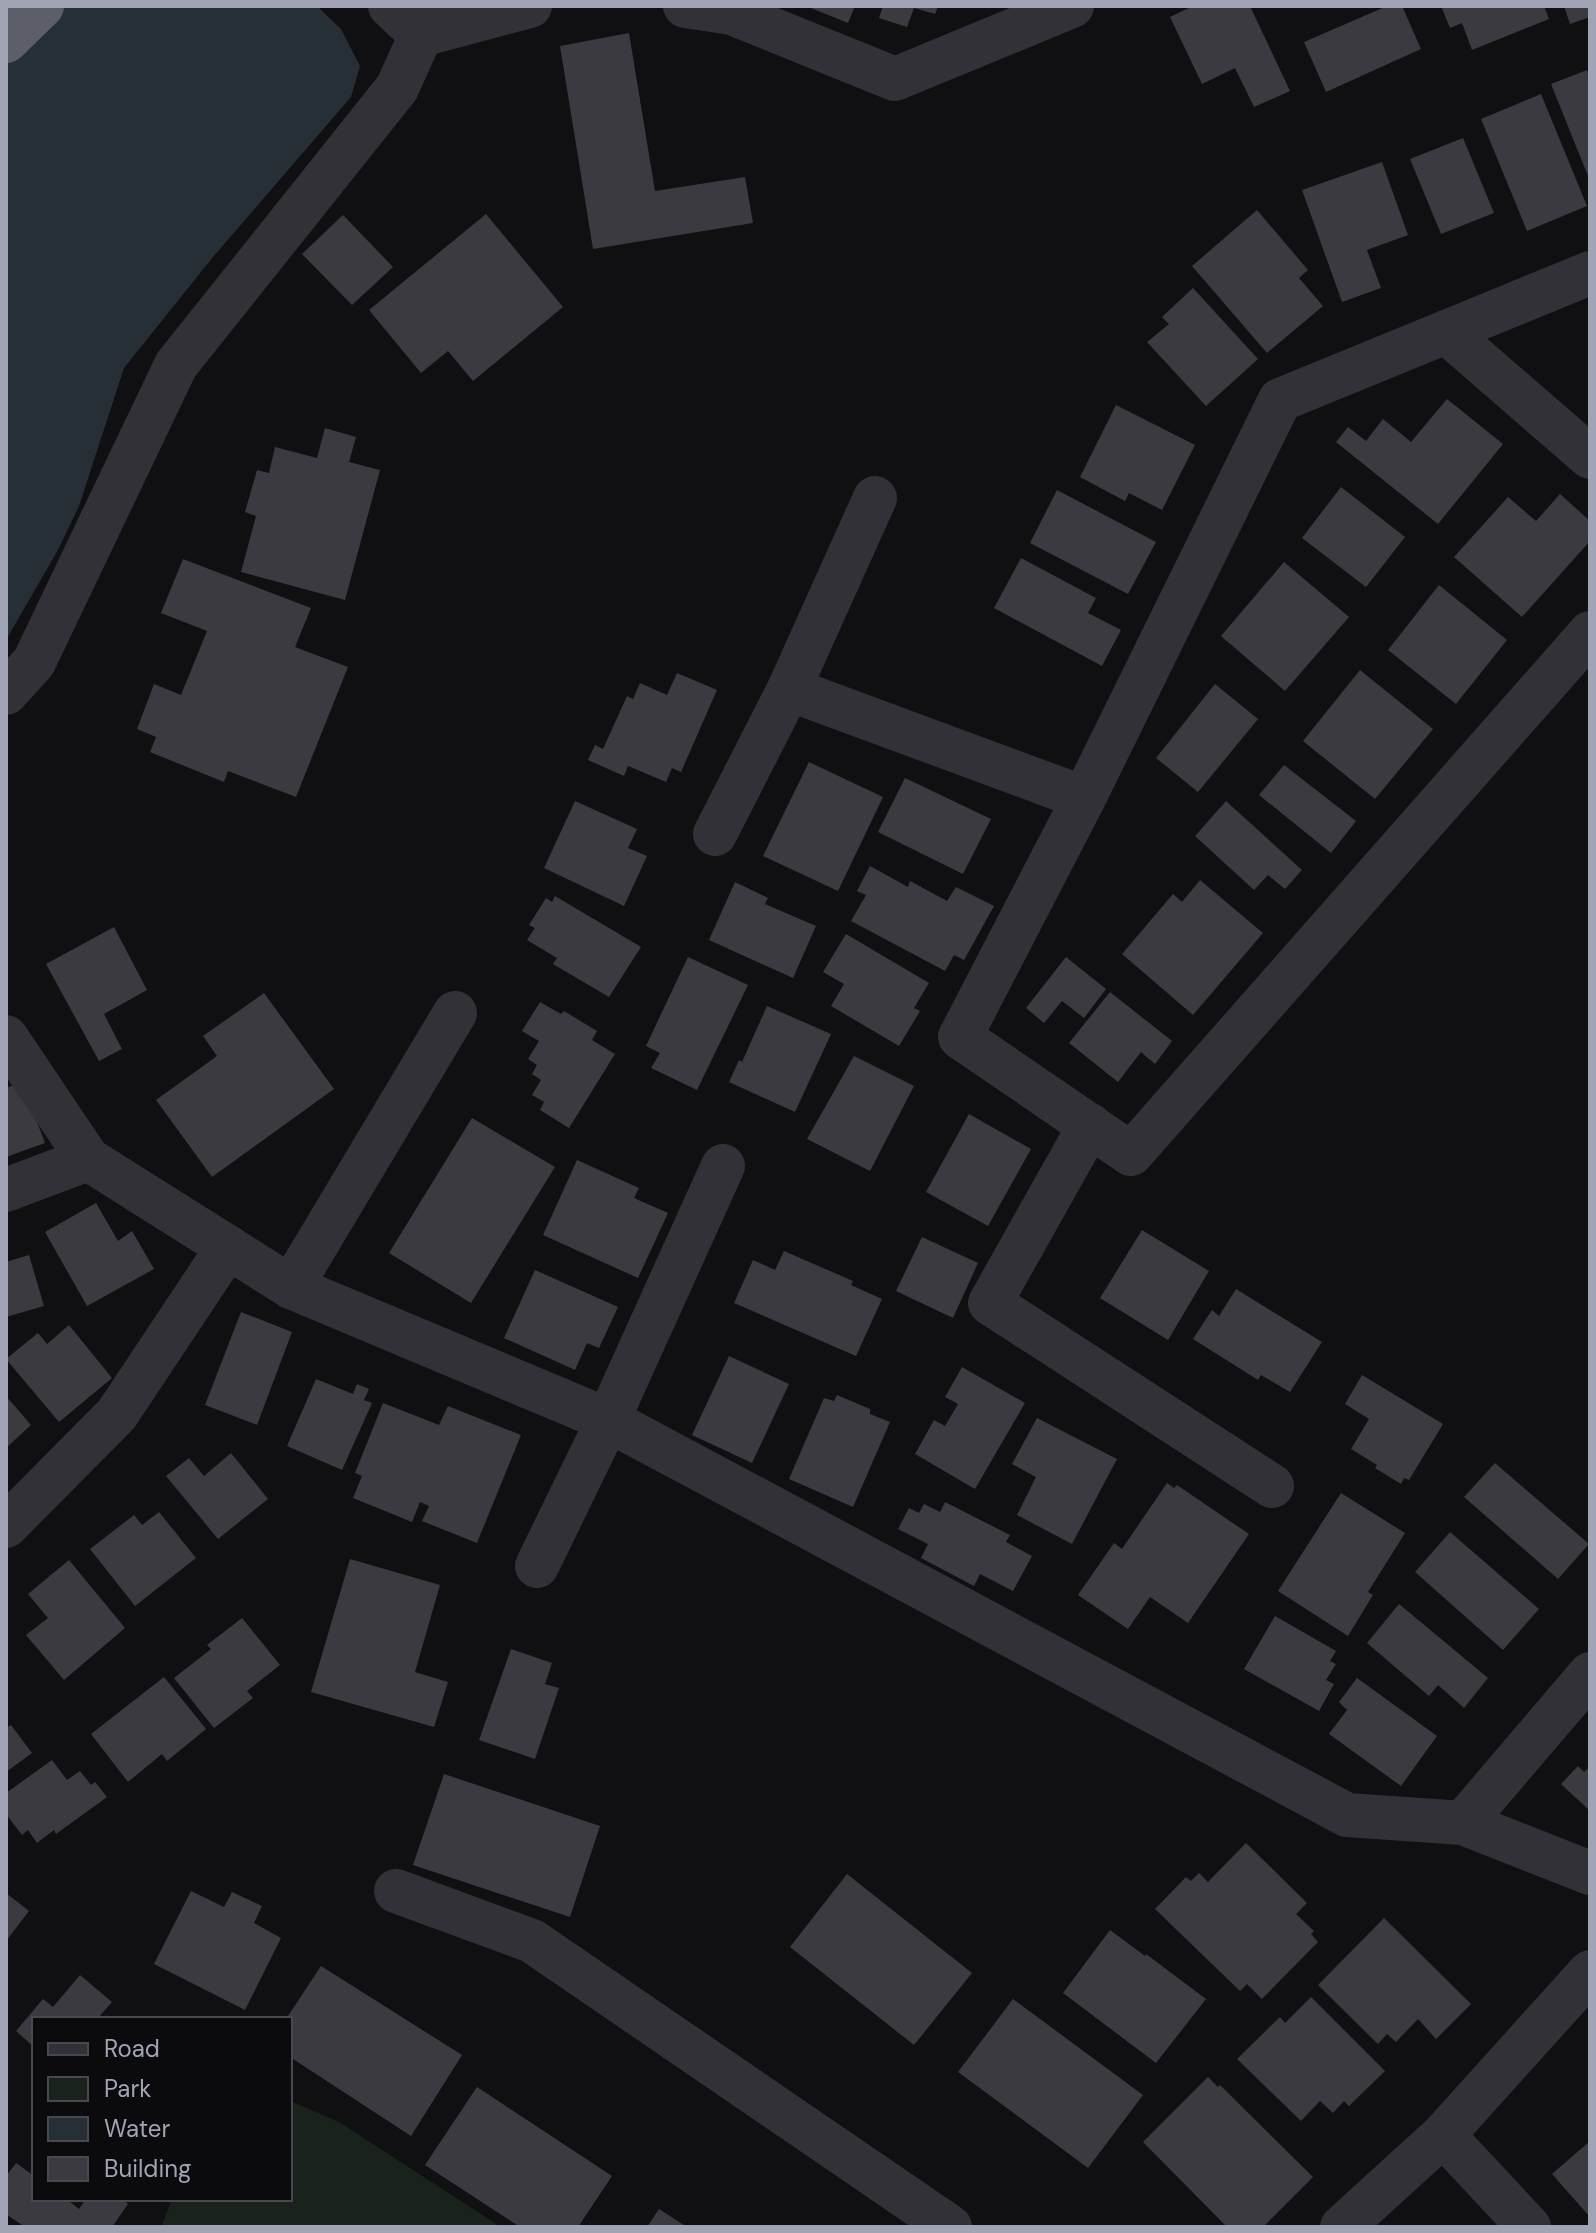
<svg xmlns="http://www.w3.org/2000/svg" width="1596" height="2233" viewBox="0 0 1596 2233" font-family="'DM Sans',sans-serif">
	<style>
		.green { fill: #1a221c }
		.water { fill: #262e36 }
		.building { fill: #3a3a40 }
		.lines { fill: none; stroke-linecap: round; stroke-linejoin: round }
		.street { stroke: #313137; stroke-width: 44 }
		.highway { stroke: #5c5f69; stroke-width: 44 }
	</style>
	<rect width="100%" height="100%" fill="#101012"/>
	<polygon class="green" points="290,2101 339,2122 501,2227 161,2227 172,2199 290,2199"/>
	<polygon class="water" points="61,6 317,6 341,29 360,66 351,97 213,257 124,368 79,506 58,550 6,640 6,61"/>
	<g class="building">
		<polygon points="806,6 855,6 848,23"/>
		<polygon points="883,6 938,6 935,14 914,8 907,27 879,18"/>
		<polygon points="1193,6 1250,6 1290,91 1254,107 1235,68 1202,84 1170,17"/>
		<polygon points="1387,6 1402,6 1421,49 1326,92 1304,42"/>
		<polygon points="1441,6 1544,6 1549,19 1472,50 1462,23 1450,28"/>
		<polygon points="1564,6 1590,6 1590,17 1570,24"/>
		<polygon points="629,33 655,191 745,177 753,223 593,249 560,46"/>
		<polygon points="1587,70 1590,78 1590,181 1551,84"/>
		<polygon points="1541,94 1587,206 1527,231 1481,119"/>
		<polygon points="1463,138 1494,213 1441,234 1410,159"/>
		<polygon points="1382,162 1408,235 1367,250 1381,288 1342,302 1302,190"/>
		<polygon points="1257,210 1308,270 1299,278 1323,306 1267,353 1192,266"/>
		<polygon points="486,214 563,307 473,381 448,351 421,373 369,310"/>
		<polygon points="343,215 393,267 352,305 302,254"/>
		<polygon points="1193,288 1258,359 1206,406 1147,342 1169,324 1162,317"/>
		<polygon points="1447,399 1503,444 1438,524 1336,442 1348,427 1366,441 1383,419 1411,442"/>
		<polygon points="1116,405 1195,445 1162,510 1129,493 1125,501 1080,477"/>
		<polygon points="325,428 356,437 349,462 380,470 345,600 241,572 256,516 245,512 257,470 269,473 275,447 317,458"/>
		<polygon points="1341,487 1405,537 1366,587 1302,538"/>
		<polygon points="1057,490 1156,542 1128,594 1030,543"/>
		<polygon points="1560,494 1590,521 1590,541 1522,617 1454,557 1508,497 1536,521"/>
		<polygon points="1021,558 1096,598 1088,613 1121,630 1102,666 994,608"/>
		<polygon points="183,559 311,608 295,647 348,667 296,797 228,771 224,782 150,752 156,737 137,729 154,684 181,695 207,631 161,613"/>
		<polygon points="1284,562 1349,617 1285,691 1221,636"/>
		<polygon points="1439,585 1507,640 1456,704 1388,650"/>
		<polygon points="1360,670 1433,729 1375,799 1303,741"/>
		<polygon points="677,673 717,690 681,772 672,768 666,782 628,766 624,776 588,760 595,745 603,749 627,696 633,699 640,683 667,695"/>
		<polygon points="1215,684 1258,719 1198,792 1156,758"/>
		<polygon points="809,762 883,797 838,891 763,856"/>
		<polygon points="1284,765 1356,821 1331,853 1259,795"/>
		<polygon points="905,778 991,819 963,874 878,832"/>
		<polygon points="575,801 637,829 628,848 647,856 624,906 544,868"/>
		<polygon points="1226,801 1302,870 1285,889 1268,875 1254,890 1195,836"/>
		<polygon points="870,866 908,887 910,881 947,901 956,887 994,906 964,960 954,955 945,971 851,921 866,895 857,891"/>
		<polygon points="1200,880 1263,933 1193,1015 1122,954 1173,894 1182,902"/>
		<polygon points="735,882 768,898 765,904 816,926 793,978 709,940"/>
		<polygon points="555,896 641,947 609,997 553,964 557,958 527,940 535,928 529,925 546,898 552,902"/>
		<polygon points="114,927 147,990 104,1014 122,1049 99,1061 46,964"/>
		<polygon points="846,934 929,983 914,1008 920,1011 899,1046 831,1006 844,984 823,972"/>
		<polygon points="688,957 748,985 697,1090 651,1068 660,1053 646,1046"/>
		<polygon points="1066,957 1106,989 1084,1018 1062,1001 1044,1023 1026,1008"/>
		<polygon points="1110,992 1172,1041 1155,1064 1141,1052 1118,1082 1069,1043"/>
		<polygon points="264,993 334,1089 212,1177 156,1100 217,1056 203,1036"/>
		<polygon points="540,1002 561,1014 564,1011 597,1031 592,1040 615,1054 569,1128 540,1110 544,1102 532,1095 541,1080 532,1074 537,1065 528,1059 539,1041 522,1031"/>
		<polygon points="767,1006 831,1034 795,1112 729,1082 739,1060 742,1062"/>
		<polygon points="854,1056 914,1086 870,1171 807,1139"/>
		<polygon points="22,1082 45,1143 6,1157 6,1088"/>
		<polygon points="969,1114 1031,1149 988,1226 926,1192"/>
		<polygon points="472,1118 555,1167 471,1303 389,1253"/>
		<polygon points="577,1160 639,1188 634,1198 668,1213 638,1278 543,1235"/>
		<polygon points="96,1203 118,1241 132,1231 154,1269 87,1306 45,1232"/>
		<polygon points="1142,1230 1209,1271 1168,1340 1100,1298"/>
		<polygon points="922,1237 978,1263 953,1318 896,1291"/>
		<polygon points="784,1251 853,1281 851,1285 882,1299 856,1356 734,1303 753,1260 775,1270"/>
		<polygon points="29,1255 44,1306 6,1317 6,1262"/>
		<polygon points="535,1270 618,1307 599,1348 587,1343 575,1370 504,1338"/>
		<polygon points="1236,1289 1322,1342 1290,1392 1261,1375 1258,1380 1193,1339 1212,1310 1219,1316"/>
		<polygon points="241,1312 292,1332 257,1425 205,1405"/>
		<polygon points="69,1325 112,1378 59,1422 6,1359 38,1333 47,1344"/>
		<polygon points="729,1356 789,1384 752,1463 692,1435"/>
		<polygon points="962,1367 1025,1403 975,1489 915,1454 934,1420 945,1426 958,1404 945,1397"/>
		<polygon points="1362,1375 1443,1424 1409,1480 1404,1478 1401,1484 1375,1468 1377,1465 1351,1449 1369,1419 1345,1404"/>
		<polygon points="316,1379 353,1394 357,1384 369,1389 364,1400 372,1403 342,1470 287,1446"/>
		<polygon points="837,1395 870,1409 870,1414 890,1422 853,1507 789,1479 824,1398 834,1401"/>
		<polygon points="6,1396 31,1425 6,1448"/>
		<polygon points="383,1403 439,1425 448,1406 521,1435 477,1543 422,1521 429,1506 420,1502 412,1522 353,1498 362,1476 355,1473"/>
		<polygon points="1037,1418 1117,1459 1072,1544 1017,1515 1036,1477 1012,1464"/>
		<polygon points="231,1453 268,1499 218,1539 166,1476 189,1458 204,1476"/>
		<polygon points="1495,1463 1589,1544 1558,1579 1464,1497"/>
		<polygon points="1167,1483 1174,1488 1177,1485 1249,1534 1188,1623 1150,1597 1128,1629 1078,1595 1114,1543 1122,1549"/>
		<polygon points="1341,1493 1405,1533 1368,1592 1373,1595 1348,1636 1278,1591"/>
		<polygon points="945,1502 1010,1535 1006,1542 1032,1556 1013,1591 980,1574 974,1586 921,1558 928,1544 898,1529 909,1508 919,1513 924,1504 940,1512"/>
		<polygon points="159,1512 196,1558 135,1606 90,1549 134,1515 142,1525"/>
		<polygon points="1450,1532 1539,1609 1503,1650 1415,1572"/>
		<polygon points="350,1559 440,1585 415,1672 448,1682 434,1727 311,1692"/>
		<polygon points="69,1560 125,1628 64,1680 26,1635 48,1618 28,1594"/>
		<polygon points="1399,1604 1488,1678 1464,1708 1438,1685 1429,1696 1367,1643"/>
		<polygon points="1275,1616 1336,1651 1330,1661 1336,1664 1326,1680 1334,1684 1319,1711 1244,1669"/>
		<polygon points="242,1618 280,1665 247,1691 253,1698 214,1728 174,1678 211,1649 207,1645"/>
		<polygon points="511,1649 552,1663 545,1684 559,1688 535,1759 479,1740"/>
		<polygon points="164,1677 206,1729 167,1761 162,1754 128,1782 91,1734"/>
		<polygon points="1357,1678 1437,1736 1401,1786 1329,1734 1347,1710 1339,1702"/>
		<polygon points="11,1725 32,1753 6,1772 6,1728"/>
		<polygon points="52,1760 67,1780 80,1771 91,1785 95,1782 107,1797 56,1834 54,1830 37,1843 28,1830 22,1835 6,1814 6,1793"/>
		<polygon points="1578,1766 1584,1772 1590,1767 1590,1811 1561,1784"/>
		<polygon points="444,1774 600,1826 570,1917 413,1865"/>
		<polygon points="1246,1843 1307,1903 1296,1914 1314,1931 1311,1934 1318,1942 1262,1999 1247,1984 1240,1991 1155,1909 1186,1877 1191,1881 1199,1873 1208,1882"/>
		<polygon points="847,1874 972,1973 914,2045 790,1947"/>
		<polygon points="191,1891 224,1907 232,1892 262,1906 254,1923 281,1938 245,2010 154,1964"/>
		<polygon points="6,1893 29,1911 6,1941"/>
		<polygon points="1384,1918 1471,2004 1436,2039 1418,2019 1396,2042 1387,2034 1378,2044 1318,1985"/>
		<polygon points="1110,1930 1145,1956 1146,1954 1206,1999 1156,2063 1063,1993"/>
		<polygon points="321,1966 462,2055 411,2136 290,2057 290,2019 286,2019"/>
		<polygon points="80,1975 112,2002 97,2019 34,2019 34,2047 16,2031 43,1999 53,2007"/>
		<polygon points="1311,1997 1385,2071 1349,2106 1344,2101 1333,2113 1320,2101 1301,2121 1237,2059 1280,2017 1285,2023"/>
		<polygon points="1013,1999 1143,2095 1088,2168 958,2072"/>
		<polygon points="1208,2077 1218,2087 1220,2085 1313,2177 1263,2227 1227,2227 1143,2142"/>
		<polygon points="477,2087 612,2176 578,2227 520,2227 425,2165"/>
		<polygon points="1590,2141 1590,2217 1552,2174"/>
		<polygon points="16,2163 34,2176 34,2199 66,2199 79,2209 86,2199 121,2199 128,2204 112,2227 25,2227 6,2214 6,2176"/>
		<polygon points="659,2209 687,2227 647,2227"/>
	</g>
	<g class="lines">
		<g class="street">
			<polyline points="417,6 421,35 530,6"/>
			<polyline points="685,6 732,13 895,79 1072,6"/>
			<polyline points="1590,273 1446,332 1590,457"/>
			<polyline points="1446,332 1280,400 1084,798 960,1037 1131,1154 1590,633"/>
			<polyline points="789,689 1084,798"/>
			<polyline points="6,693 34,662 176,365 397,88 421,35 390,6"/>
			<polyline points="715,834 789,689 875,498"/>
			<polyline points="6,1037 88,1159 291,1287 608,1420 1347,1815 1463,1823 1590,1873"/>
			<polyline points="1090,1125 990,1303 1272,1486"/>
			<polyline points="6,1190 88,1159"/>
			<polyline points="291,1287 455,1013"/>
			<polyline points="6,1526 117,1414 228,1247"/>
			<polyline points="537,1566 608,1420 723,1166"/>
			<polyline points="1463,1823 1590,1674"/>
			<polyline points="396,1891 532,1941 950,2227"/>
			<polyline points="1443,2135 1529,2227"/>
			<polyline points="1342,2227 1443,2135 1590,1972"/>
		</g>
		<polyline class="highway" points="6,41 42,6"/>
	</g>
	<rect width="1596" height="2233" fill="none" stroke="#a0a4b4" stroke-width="16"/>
	<rect x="32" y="2017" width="260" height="184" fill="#0b0b0d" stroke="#474850" stroke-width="2"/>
	<rect x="48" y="2043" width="40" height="12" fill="#313137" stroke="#474850" stroke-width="2"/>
	<text x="104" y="2057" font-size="24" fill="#a0a4b4">Road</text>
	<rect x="48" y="2077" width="40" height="24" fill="#1a221c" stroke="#474850" stroke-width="2"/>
	<text x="104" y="2097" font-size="24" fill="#a0a4b4">Park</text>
	<rect x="48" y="2117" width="40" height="24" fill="#262e36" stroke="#474850" stroke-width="2"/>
	<text x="104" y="2137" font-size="24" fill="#a0a4b4">Water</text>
	<rect x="48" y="2157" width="40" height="24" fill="#3a3a40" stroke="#474850" stroke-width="2"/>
	<text x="104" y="2177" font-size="24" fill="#a0a4b4">Building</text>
</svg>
